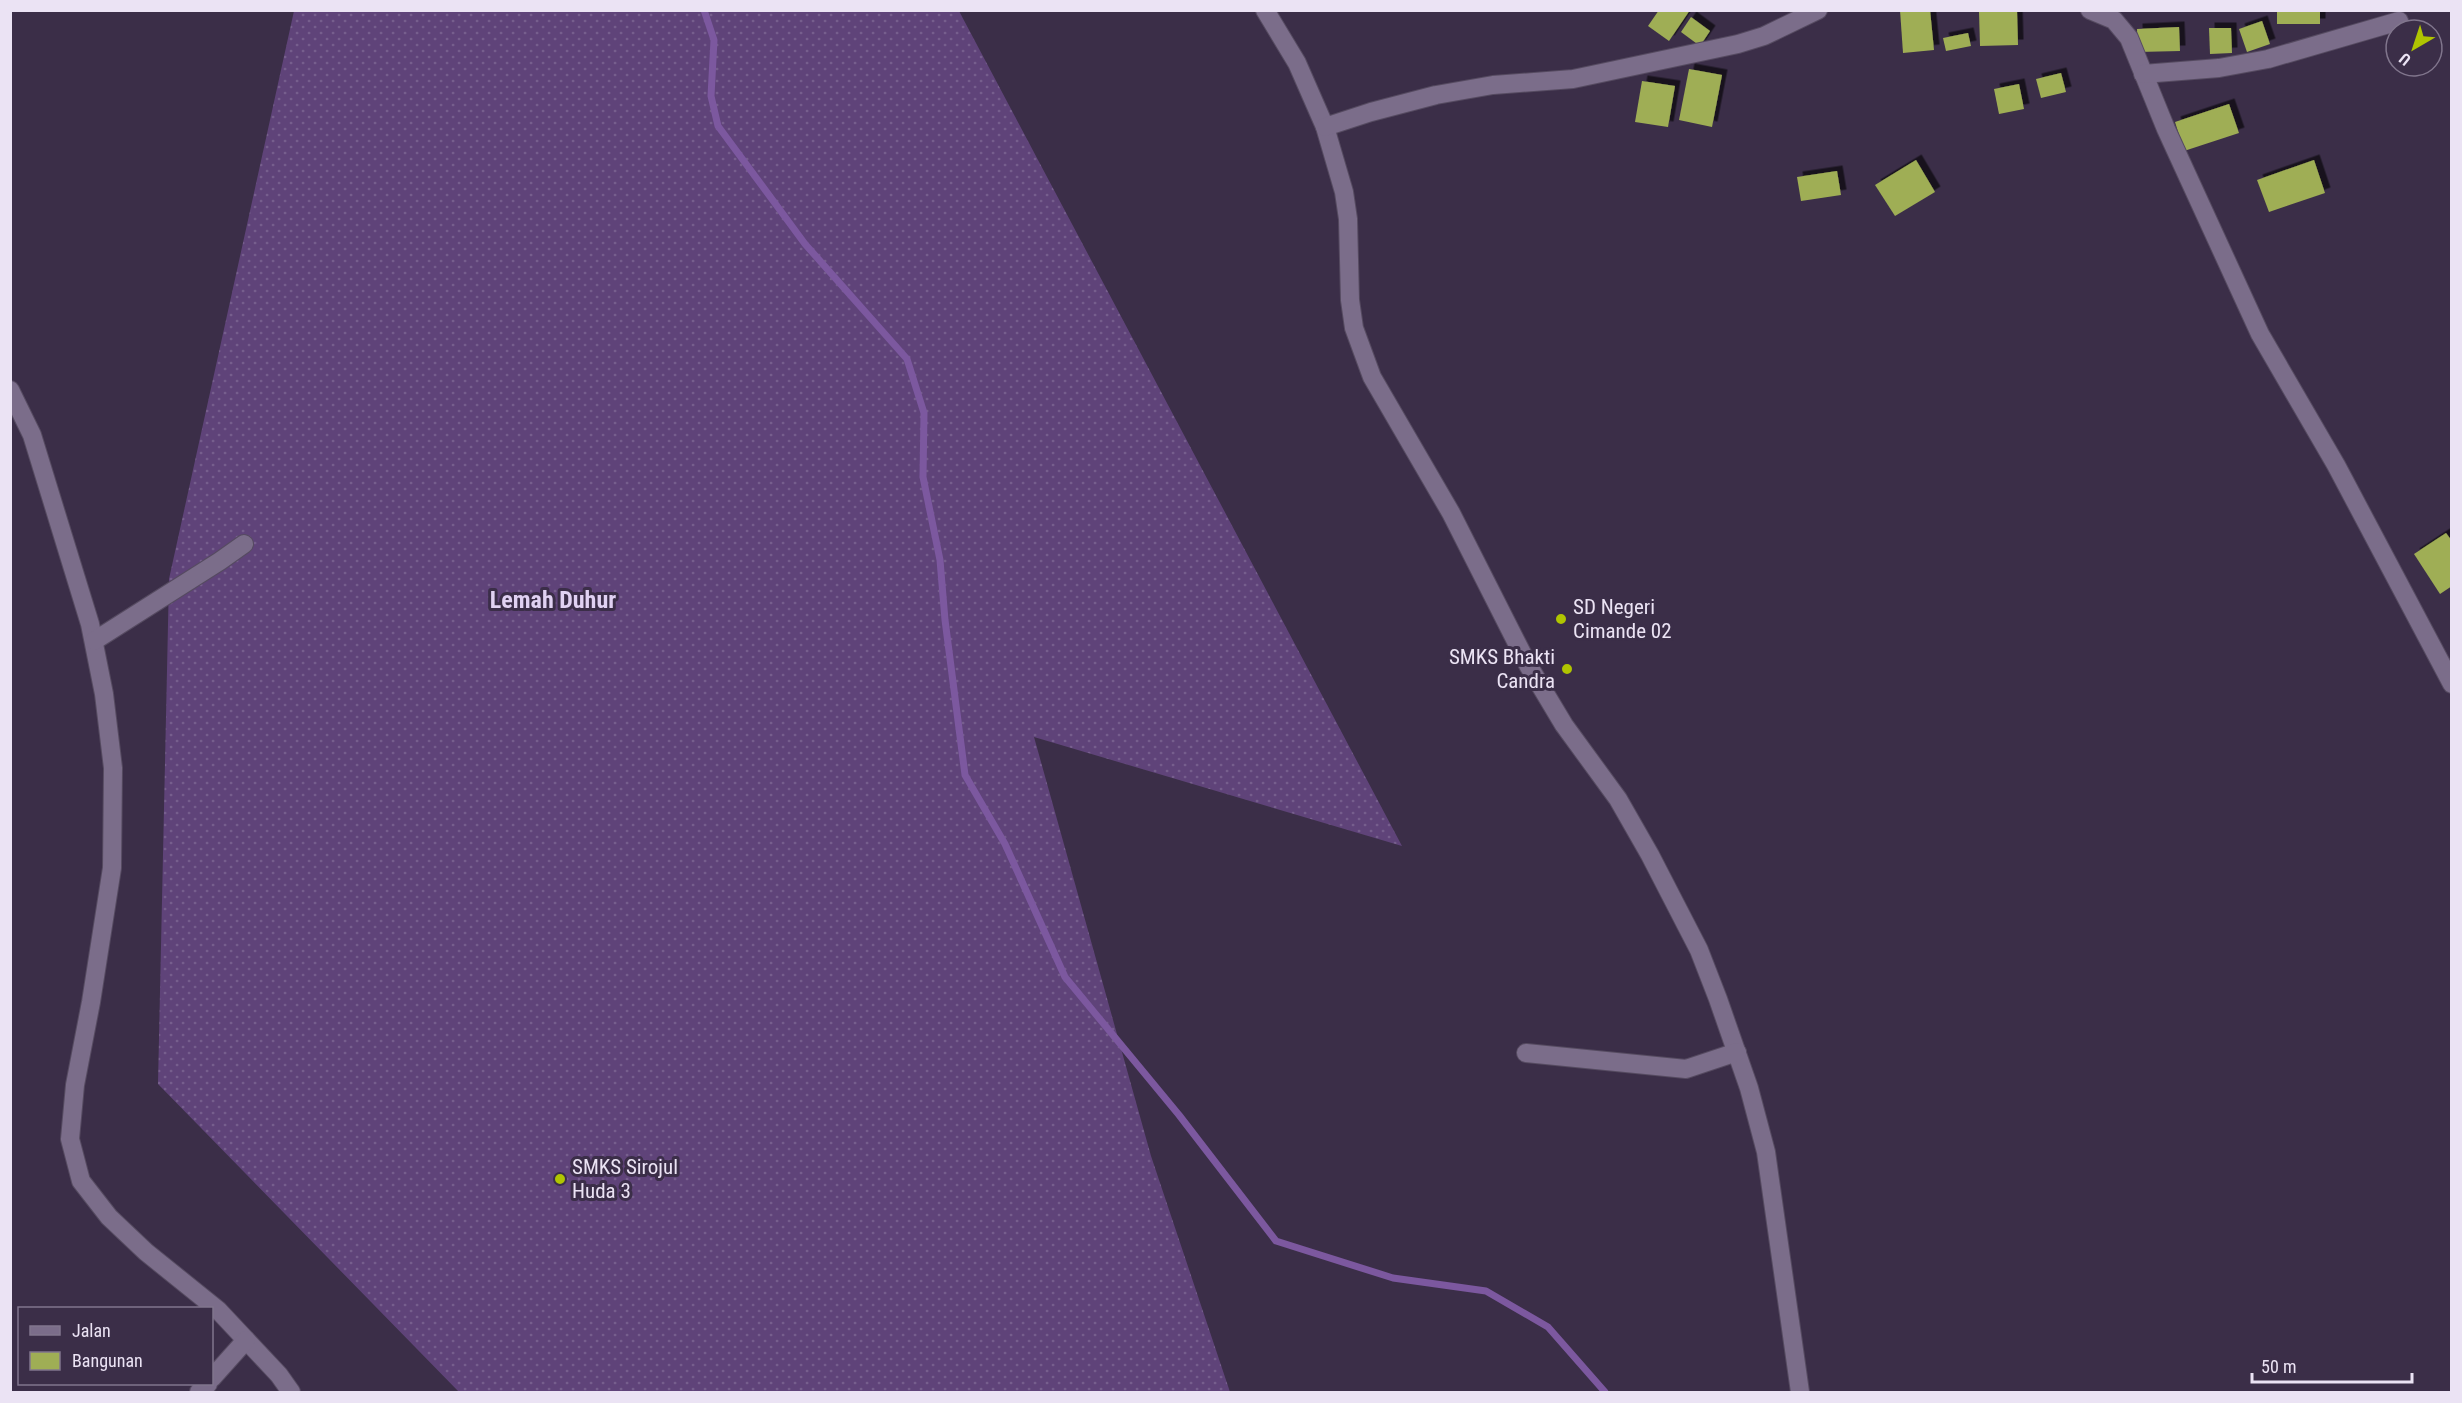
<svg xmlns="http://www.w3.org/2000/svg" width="2462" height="1403" viewBox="0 0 2462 1403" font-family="'Roboto Condensed',sans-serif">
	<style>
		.grass { fill: url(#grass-dots) }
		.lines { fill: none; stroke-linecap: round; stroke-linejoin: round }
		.stream { stroke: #7c589f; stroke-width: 7 }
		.building { fill: #9fae55; filter: url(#shadow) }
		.minor-casing { stroke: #564b61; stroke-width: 20 }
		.minor { stroke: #7b6d8a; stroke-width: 18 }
		.poi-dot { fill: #b0c501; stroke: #3b2e48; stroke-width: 2 }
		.labels { text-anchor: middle; stroke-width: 6; stroke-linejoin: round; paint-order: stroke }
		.poi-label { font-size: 21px; fill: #ebe3f4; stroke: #3b2e48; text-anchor: start }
		.quarter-label { font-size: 24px; font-weight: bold; fill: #e0d1f2; stroke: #3b2e48 }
	</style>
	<defs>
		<pattern id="grass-dots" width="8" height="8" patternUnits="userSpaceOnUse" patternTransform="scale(1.5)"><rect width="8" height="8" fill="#5f4379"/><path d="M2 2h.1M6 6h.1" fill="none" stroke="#765e8d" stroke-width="1.8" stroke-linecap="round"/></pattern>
		<filter id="shadow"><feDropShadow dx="5.5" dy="-5.5" stdDeviation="0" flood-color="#0009"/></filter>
	</defs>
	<rect width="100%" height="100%" fill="#3b2e48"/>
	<polygon class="grass" points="294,11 959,11 1402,846 1034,737 1151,1156 1230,1392 459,1392 158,1084 169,579"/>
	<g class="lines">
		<polyline class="stream" points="704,10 714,40 711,96 718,126 805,244 907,359 924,413 923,477 940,560 945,620 965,775 1005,844 1065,977 1179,1115 1276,1241 1393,1278 1486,1291 1548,1327 1605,1392"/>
	</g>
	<g class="building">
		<polygon points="1659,10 1690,10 1669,41 1648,26"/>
		<polygon points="1900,10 1930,10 1934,50 1903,53"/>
		<polygon points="2008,10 2017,10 2018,45 1980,46 1979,11"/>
		<rect x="2277" y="10" width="43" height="14"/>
		<polygon points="1691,17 1710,31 1700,46 1681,32"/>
		<polygon points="2262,21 2270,44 2247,52 2239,29"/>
		<polygon points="2179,27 2180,51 2138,52 2137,29"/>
		<polygon points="2209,28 2231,28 2232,53 2210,54"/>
		<polygon points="1968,33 1971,46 1946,51 1943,38"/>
		<polygon points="1689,69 1722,75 1712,127 1679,120"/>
		<polygon points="2061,73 2066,92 2041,98 2036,79"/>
		<polygon points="1642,81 1675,86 1668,127 1635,122"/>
		<polygon points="2019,84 2024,109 1999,114 1994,89"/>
		<polygon points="2229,104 2239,133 2184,151 2175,122"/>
		<polygon points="1916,160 1935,192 1895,216 1875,185"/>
		<polygon points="2314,160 2325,193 2269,212 2257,180"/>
		<polygon points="1837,171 1841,195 1801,201 1797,177"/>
		<polygon points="2446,533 2452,541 2452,586 2440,594 2414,554"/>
	</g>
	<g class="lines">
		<defs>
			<g id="minor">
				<polyline points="1265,10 1297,63 1325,127 1344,192 1348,219 1350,300 1354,328 1372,377 1451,513 1528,665 1564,725 1618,799 1650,855 1699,950 1718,999 1749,1088 1766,1152 1800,1392"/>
				<polyline points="2090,10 2114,20 2129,38 2166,129 2260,334 2336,465 2452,684"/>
				<polyline points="2143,74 2219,68 2268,59 2399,21"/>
				<polyline points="1325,127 1371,112 1436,95 1493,85 1573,79 1738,44 1764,36 1818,10"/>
				<polyline points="10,390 32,435 90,624 104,694 113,768 112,868 91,1002 75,1085 70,1139 81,1181 109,1217 146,1252 218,1310 279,1375 291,1392"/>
				<polyline points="94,641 220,561 244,544"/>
				<polyline points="1526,1053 1686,1069 1737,1052"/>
				<polyline points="212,1378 246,1340"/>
				<polyline points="199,1392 208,1384"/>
			</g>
		</defs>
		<use href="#minor" class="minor-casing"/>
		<use href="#minor" class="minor"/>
	</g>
	<g class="poi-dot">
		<circle cx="1561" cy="619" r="6"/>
		<circle cx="1567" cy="669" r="6"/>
		<circle cx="560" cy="1179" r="6"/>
	</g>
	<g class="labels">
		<g class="poi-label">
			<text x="1573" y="614">SD Negeri<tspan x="1573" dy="24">Cimande 02</tspan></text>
			<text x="1555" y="664" text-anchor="end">SMKS Bhakti<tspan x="1555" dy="24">Candra</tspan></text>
			<text x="572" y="1174">SMKS Sirojul<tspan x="572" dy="24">Huda 3</tspan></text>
		</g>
		<g class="quarter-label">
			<text x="553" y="608">Lemah Duhur</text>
		</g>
	</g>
	<rect width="2462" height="1403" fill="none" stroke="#ebe3f4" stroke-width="24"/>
	<rect x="18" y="1307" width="195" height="78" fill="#3b2e48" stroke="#81768d" stroke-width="1.5"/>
	<rect x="30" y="1326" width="30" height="9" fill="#7b6d8a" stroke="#81768d" stroke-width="1.5"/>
	<text x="72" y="1337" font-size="18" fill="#ebe3f4">Jalan</text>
	<rect x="30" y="1352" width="30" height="18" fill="#9fae55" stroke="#81768d" stroke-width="1.5"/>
	<text x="72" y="1367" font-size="18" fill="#ebe3f4">Bangunan</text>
	<g transform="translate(2414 48) rotate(219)"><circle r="28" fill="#3b2e48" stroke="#81768d" stroke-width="1.5"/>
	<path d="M0-4.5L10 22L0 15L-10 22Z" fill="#b0c501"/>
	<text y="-9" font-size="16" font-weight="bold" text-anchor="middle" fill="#ebe3f4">U</text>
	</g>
	<path d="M2252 1373v9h160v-9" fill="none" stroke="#ebe3f4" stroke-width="3"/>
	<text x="2261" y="1373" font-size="18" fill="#ebe3f4" stroke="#3b2e48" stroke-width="4.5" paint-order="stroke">50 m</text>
</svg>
